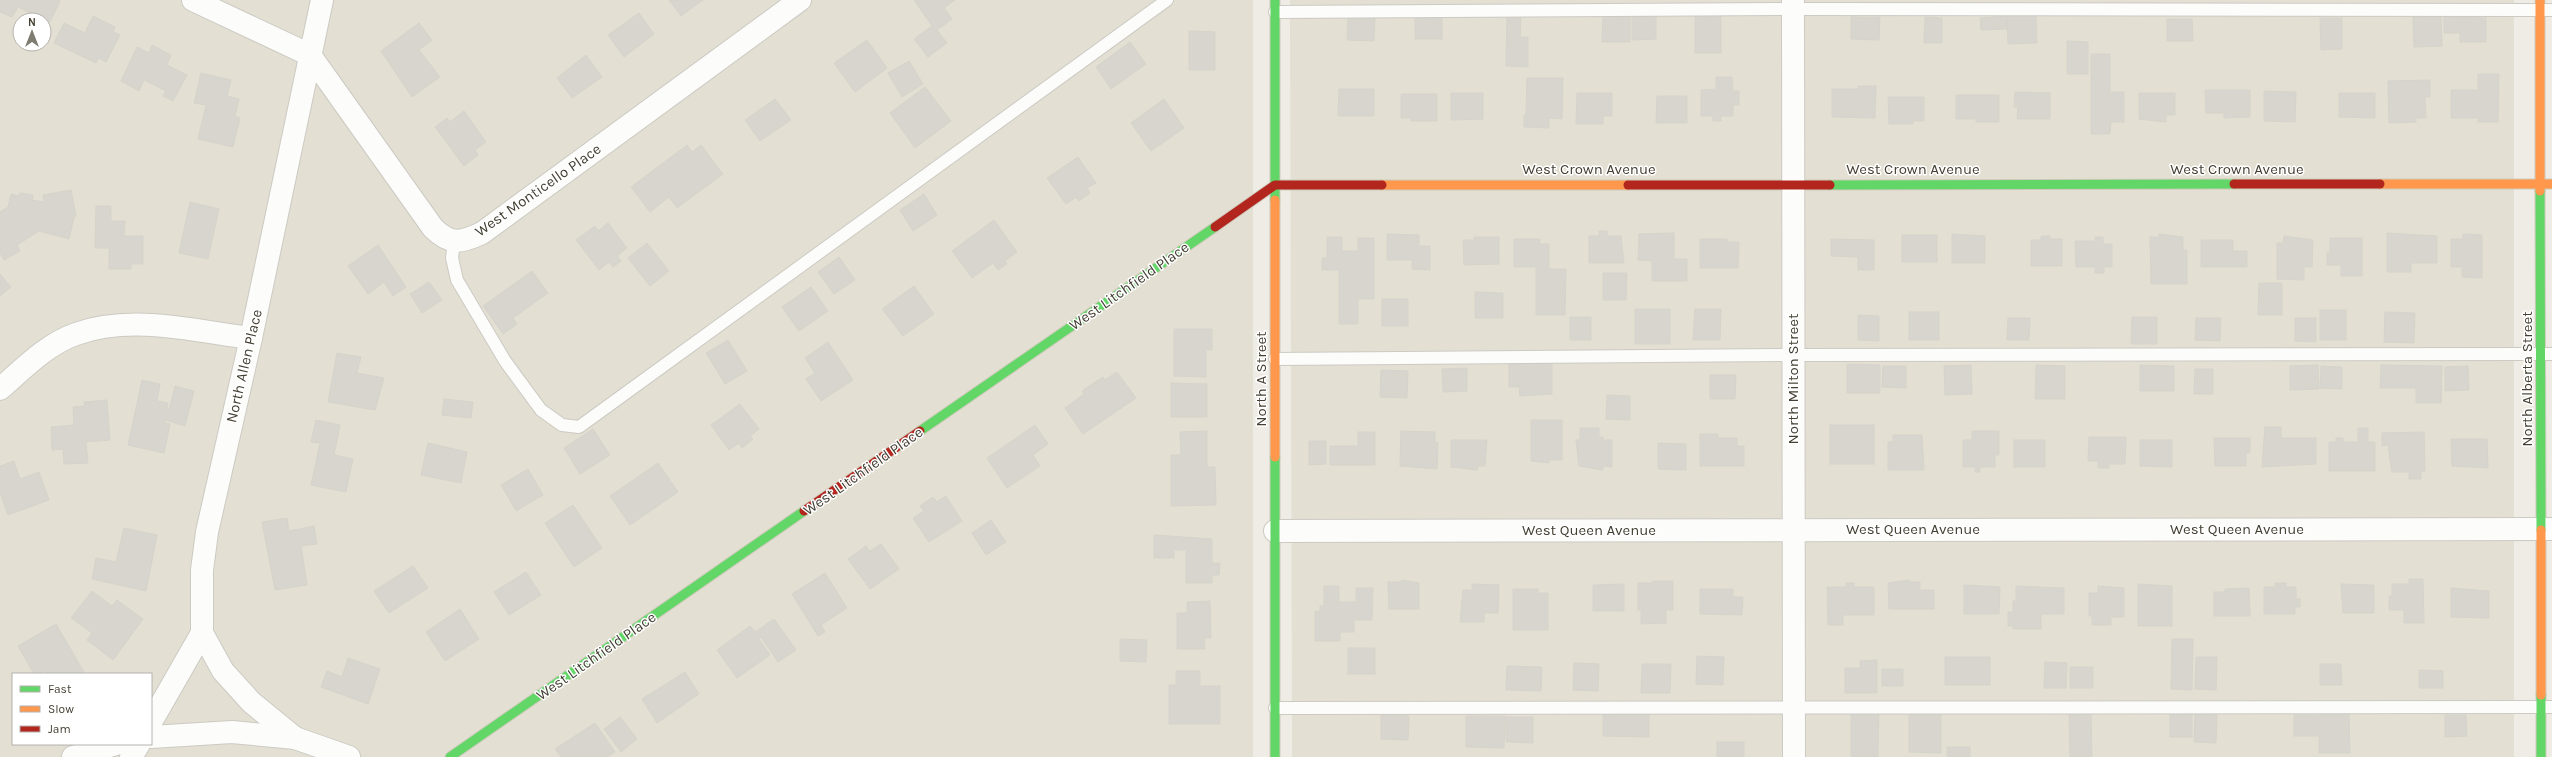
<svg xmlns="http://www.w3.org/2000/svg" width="2552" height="757" viewBox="0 0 2552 757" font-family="Karla,sans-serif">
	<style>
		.residential { fill: #e3dfd2; fill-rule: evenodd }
		.building { fill: #d7d5cd; stroke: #d6d3cb }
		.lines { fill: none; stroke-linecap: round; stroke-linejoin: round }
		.lane-casing { stroke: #cccac3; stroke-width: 14 }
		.street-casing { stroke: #cccac3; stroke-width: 24 }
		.fast-casing { stroke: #cecbbc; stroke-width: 11 }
		.slow-casing { stroke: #cecbbc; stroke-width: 11 }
		.jam-casing { stroke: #cecbbc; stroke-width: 11 }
		.lane { stroke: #fcfcfb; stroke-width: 12 }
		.street { stroke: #fcfcfb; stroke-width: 22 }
		.fast { stroke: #63d668; stroke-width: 9 }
		.slow { stroke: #ff974d; stroke-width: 9 }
		.jam { stroke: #b3261e; stroke-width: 9 }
		.labels { text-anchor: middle; stroke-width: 3; stroke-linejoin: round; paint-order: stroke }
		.street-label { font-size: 15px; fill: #433f32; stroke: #fff }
	</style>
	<rect width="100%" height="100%" fill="#eeece5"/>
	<g class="residential">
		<path d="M 0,0 L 1253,0 L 1253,757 L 0,757 ZM 20,20 L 44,20 L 44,44 L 20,44 ZM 13,674 L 151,674 L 151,744 L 13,744 Z"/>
		<polygon points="1290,0 2514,0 2514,757 1292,757"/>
	</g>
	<g class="building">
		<polygon points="0,0 58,0 60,1 50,22 18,7 12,17 0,12"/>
		<polygon points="669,0 703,0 681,16"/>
		<polygon points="914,0 955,0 944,8 952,19 937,30 947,43 928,57 914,39 932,26"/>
		<polygon points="639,13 654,34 624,57 608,35"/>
		<polygon points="2036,13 2037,43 2008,44 2007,14"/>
		<polygon points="93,16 115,27 113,32 120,35 106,62 98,58 96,63 54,43 64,23 85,33"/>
		<polygon points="1348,16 1375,16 1374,41 1347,40"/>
		<rect x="1415" y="16" width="27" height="23"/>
		<polygon points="1603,16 1630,17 1630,42 1602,42"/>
		<polygon points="1656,16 1656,39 1632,40 1632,17"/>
		<rect x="1695" y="16" width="26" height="37"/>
		<polygon points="2006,16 2007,29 1981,30 1980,18"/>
		<polygon points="2441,16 2442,46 2414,47 2413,17"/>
		<polygon points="1851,17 1880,17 1879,40 1851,39"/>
		<polygon points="1925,17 1942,18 1942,43 1924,43"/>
		<polygon points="2444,17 2486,18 2486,42 2460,42 2460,33 2444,33"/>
		<polygon points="1507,18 1521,18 1520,37 1528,37 1528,67 1506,66"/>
		<polygon points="2320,18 2342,18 2342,49 2321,50"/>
		<polygon points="2167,19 2192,19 2193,41 2167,41"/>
		<polygon points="419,23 432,40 419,50 440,77 412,97 381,51"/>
		<polygon points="1189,31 1215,32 1215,70 1189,70"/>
		<polygon points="867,40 887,68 855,92 834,63"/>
		<polygon points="2067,41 2088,42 2088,74 2067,74"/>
		<polygon points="1130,42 1146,64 1111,89 1096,67"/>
		<polygon points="152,45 171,55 167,65 187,75 173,101 163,96 166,91 144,80 139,91 121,81 137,47 149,53"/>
		<polygon points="2091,54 2110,54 2110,92 2124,92 2124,122 2111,122 2110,134 2091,134"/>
		<polygon points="586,55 602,77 572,98 557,78"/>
		<polygon points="909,61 923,84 902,97 888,73"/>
		<polygon points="201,73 231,80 227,96 239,99 235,116 240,118 233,147 198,139 206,105 194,103"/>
		<polygon points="2478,74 2499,74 2498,122 2478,122 2478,118 2451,118 2451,90 2478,90"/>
		<polygon points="1716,77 1732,77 1733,91 1739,91 1739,105 1733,105 1733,116 1721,116 1721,121 1713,121 1713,116 1701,116 1701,90 1716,89"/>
		<polygon points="1527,78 1563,78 1562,119 1549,118 1549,128 1524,127 1524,115 1526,115"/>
		<polygon points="2430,80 2430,97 2425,97 2426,118 2416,118 2416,122 2389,123 2388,81"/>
		<polygon points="1858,86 1876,86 1875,118 1832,117 1832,89 1858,89"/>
		<polygon points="925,87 951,121 915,148 890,113"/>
		<polygon points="1339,89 1374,89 1374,116 1338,116"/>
		<polygon points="2205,90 2250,90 2250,117 2224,118 2224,113 2206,113"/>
		<polygon points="2264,91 2296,92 2295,122 2264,121"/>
		<polygon points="2015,92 2050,93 2050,119 2017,119 2018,107 2014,107"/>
		<polygon points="1451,93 1483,93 1483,119 1451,120"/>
		<polygon points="1577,93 1612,93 1612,116 1603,116 1603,124 1576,124"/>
		<polygon points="2139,93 2175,93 2175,115 2166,115 2166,122 2139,119"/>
		<polygon points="2339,93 2375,93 2375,118 2339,117"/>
		<polygon points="1401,94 1437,94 1437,121 1411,121 1411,118 1401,118"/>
		<polygon points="1956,95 1999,95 1999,122 1976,122 1976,119 1956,119"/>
		<polygon points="1657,96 1687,96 1687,123 1656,123"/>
		<polygon points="1888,97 1924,97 1924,121 1913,121 1913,124 1889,124"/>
		<polygon points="775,99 791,120 760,141 745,120"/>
		<polygon points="1164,99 1184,128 1151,151 1131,123"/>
		<polygon points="464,111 486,142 475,150 478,155 464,166 435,127 447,118 450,122"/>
		<polygon points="687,145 692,152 701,145 723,174 677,208 669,197 650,212 631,187"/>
		<polygon points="1078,157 1096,183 1087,188 1090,193 1079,201 1076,197 1066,204 1047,178"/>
		<polygon points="71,190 76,216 74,217 69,239 39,231 17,245 20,251 4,260 0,253 0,212 8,207 11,194 19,196 20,193 33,195 32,200 44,202 43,195"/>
		<polygon points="924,194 937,215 913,231 900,210"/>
		<polygon points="190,202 219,209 208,259 179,253"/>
		<polygon points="96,206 111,206 111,221 125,221 124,236 143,236 143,264 131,264 131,269 109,269 109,248 95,248"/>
		<polygon points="994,220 1017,252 1005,261 1007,264 998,270 993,263 972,278 952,251"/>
		<polygon points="608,223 627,248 617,256 621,261 613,267 609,262 599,270 576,240 595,226 598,231"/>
		<polygon points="1599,231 1607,231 1607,236 1621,236 1624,263 1589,263 1589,236 1599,236"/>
		<polygon points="1674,233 1674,259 1687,259 1687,281 1652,281 1652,261 1638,260 1639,234"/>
		<polygon points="2387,233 2437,236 2437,263 2411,263 2411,272 2387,272"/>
		<polygon points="1387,234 1419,235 1419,246 1430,246 1430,270 1412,269 1412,260 1387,260"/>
		<polygon points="1952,234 1985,236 1985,263 1952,263"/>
		<polygon points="2159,234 2183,237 2183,250 2187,250 2187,284 2151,284 2150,237 2159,237"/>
		<polygon points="2463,234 2482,235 2482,278 2462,277 2462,267 2451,267 2451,239 2463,239"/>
		<rect x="1902" y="235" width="35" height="27"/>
		<polygon points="2041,236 2050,236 2050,239 2062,239 2062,266 2031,266 2031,240 2041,240"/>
		<polygon points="2284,236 2313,240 2312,267 2304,267 2304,280 2277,279 2277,243 2283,243"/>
		<polygon points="1327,237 1342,237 1342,251 1358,251 1358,238 1374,238 1374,299 1358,299 1358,324 1339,324 1339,270 1322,270 1322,258 1327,258"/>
		<polygon points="1474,237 1499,237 1499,264 1464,265 1463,240 1474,240"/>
		<polygon points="2095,237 2103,237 2103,244 2112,244 2112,267 2104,267 2104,273 2095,273 2095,267 2076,267 2075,241 2095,241"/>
		<polygon points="2330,238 2362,238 2362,276 2341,276 2341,265 2327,265 2327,252 2330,252"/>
		<polygon points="1514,239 1540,239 1540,244 1549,244 1549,269 1566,269 1565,315 1536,315 1536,267 1514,267"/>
		<polygon points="1700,239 1727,239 1727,242 1739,242 1738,268 1700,268"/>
		<polygon points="1831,239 1874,240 1874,270 1858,270 1858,257 1831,256"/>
		<polygon points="2201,240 2233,240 2233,251 2247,251 2247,267 2201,267"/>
		<polygon points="647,243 669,271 650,286 628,258"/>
		<polygon points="378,245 406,287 393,296 384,282 368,294 348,266"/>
		<polygon points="839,257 855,280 834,294 818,272"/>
		<polygon points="532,271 548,293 513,318 517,324 503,334 483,306"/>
		<polygon points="1603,273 1627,273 1626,300 1603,300"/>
		<polygon points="0,274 11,287 0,296"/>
		<polygon points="429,282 442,300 422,313 410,294"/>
		<polygon points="2259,283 2282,283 2282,315 2258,315"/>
		<polygon points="914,286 934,314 903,336 882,309"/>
		<polygon points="811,287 828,311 799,331 782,307"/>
		<polygon points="1475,292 1503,293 1503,318 1475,318"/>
		<rect x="1382" y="299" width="26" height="27"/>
		<rect x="1635" y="309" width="35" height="35"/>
		<polygon points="1695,309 1721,309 1720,340 1693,340"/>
		<rect x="2320" y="310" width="26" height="30"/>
		<rect x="1909" y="312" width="30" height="28"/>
		<polygon points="2385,312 2415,313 2414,343 2384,342"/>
		<polygon points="1858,315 1879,316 1879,341 1858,340"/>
		<rect x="1570" y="317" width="21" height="23"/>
		<polygon points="2132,317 2157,317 2157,344 2131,344"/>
		<polygon points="2008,318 2030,318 2029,340 2007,340"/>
		<polygon points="2196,318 2221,318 2220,341 2195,340"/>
		<polygon points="2295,318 2316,318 2316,342 2295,341"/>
		<polygon points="1174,329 1212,329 1212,350 1206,350 1206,377 1174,376"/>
		<polygon points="728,340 747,371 725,384 706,353"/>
		<polygon points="828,342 853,380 821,401 806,379 815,373 805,358"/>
		<polygon points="337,353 361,357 357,373 384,378 375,410 328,402"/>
		<polygon points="1552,363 1552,394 1520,396 1519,387 1509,387 1509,364"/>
		<polygon points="1847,364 1880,365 1880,393 1847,393"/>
		<polygon points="1971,365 1972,394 1945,395 1944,366"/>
		<polygon points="2036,365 2065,366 2065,399 2035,399"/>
		<polygon points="2140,365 2174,366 2174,391 2140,391"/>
		<polygon points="2318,365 2319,389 2290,390 2290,366"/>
		<polygon points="2381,365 2442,366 2441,403 2416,403 2416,388 2380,388"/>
		<polygon points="1883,366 1906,366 1906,388 1882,387"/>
		<polygon points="2321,366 2342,367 2342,389 2320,388"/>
		<polygon points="2468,366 2469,390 2445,391 2445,367"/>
		<polygon points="1467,368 1467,391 1443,392 1442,369"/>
		<polygon points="2195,369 2213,369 2213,394 2194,394"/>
		<polygon points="1381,370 1408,371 1407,398 1380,397"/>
		<polygon points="1117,372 1136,398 1083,434 1065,408 1084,394 1082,391 1103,377 1105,380"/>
		<polygon points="1710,375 1736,375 1735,399 1710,399"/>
		<polygon points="142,380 160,384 157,401 168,403 167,410 169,410 175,386 194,391 185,426 165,420 164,423 170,424 164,453 128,445"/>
		<polygon points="1171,383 1207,384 1207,417 1171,417"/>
		<polygon points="1607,395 1630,396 1630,420 1606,419"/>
		<polygon points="444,399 473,402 471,418 442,415"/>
		<polygon points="107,400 110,440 86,442 88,463 64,464 63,449 52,450 51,427 74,425 73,407 85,406 84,402"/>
		<polygon points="740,404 759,429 750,436 753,439 742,448 739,443 729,450 711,425"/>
		<polygon points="316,420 340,425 334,455 353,459 346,492 311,485 320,443 311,442"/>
		<polygon points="1531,420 1562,420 1562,460 1549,460 1549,463 1531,461"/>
		<polygon points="1035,425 1048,444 1033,455 1040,466 1007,488 987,458"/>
		<rect x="1830" y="425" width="44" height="39"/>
		<polygon points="2265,427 2281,427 2281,438 2316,438 2316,464 2262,467"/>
		<polygon points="1580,428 1599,428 1599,437 1603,437 1603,440 1612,440 1612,467 1603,466 1603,470 1579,466 1576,440 1580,440"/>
		<polygon points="2358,428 2368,428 2368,442 2375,442 2375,471 2329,471 2329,442 2336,442 2336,438 2343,438 2343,442 2358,442"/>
		<polygon points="593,429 610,455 580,474 564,448"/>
		<polygon points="1207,431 1207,467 1215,467 1216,505 1171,506 1171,455 1181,455 1180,432"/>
		<polygon points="1401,431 1435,432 1435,442 1438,442 1437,469 1400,466"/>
		<polygon points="1972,431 1999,431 1999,455 1995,455 1995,467 1980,467 1980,472 1975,472 1975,467 1963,467 1963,440 1972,440"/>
		<polygon points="1358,432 1375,432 1375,465 1330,465 1330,446 1358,446"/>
		<polygon points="2424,432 2425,471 2421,472 2421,479 2409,479 2409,472 2392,472 2388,445 2382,446 2382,433"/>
		<polygon points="1700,434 1718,434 1718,438 1737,438 1737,446 1744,446 1744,466 1700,466"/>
		<polygon points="1893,435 1922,435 1924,470 1888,470 1888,442 1893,442"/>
		<polygon points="2089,437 2126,437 2125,464 2109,464 2109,468 2098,468 2098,461 2088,461"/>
		<polygon points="2214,438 2250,438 2250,453 2246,453 2246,466 2215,466"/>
		<polygon points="2451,439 2487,439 2488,468 2452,466"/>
		<polygon points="1451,440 1487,440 1485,466 1478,466 1477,470 1451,467"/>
		<rect x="2014" y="440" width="31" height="27"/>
		<polygon points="2140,440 2172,440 2172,467 2140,466"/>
		<polygon points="1309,441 1326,441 1326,464 1309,465"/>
		<polygon points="428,443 467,452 461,483 421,475"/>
		<polygon points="1658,443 1686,444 1686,470 1658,469"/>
		<polygon points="14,461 20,479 39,472 49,500 8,515 0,493 0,466"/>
		<polygon points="658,463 678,492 630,525 610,496"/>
		<polygon points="528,469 543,495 516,511 501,485"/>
		<polygon points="946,496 962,521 929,542 913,518 924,511 920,506 933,497 937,502"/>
		<polygon points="573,505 602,548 574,567 545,523"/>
		<polygon points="287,518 289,531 314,526 317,544 301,546 307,585 275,590 262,522"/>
		<polygon points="991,520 1006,542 986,555 972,533"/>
		<polygon points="124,528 157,535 146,591 92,579 96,558 116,562"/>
		<polygon points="1154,535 1212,539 1212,563 1220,563 1219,575 1212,575 1212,583 1186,583 1186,550 1174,550 1174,558 1154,558"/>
		<polygon points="881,544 899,569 870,589 848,559 866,546 870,551"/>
		<polygon points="413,566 428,588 389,613 374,591"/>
		<polygon points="526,572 541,595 509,615 494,592"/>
		<polygon points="825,573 847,608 821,625 825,632 818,636 792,594"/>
		<polygon points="2409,579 2423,579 2424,623 2404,623 2404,610 2389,610 2389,596 2392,596 2392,584 2409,584"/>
		<polygon points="1401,580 1419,583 1419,609 1389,609 1388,582 1401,582"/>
		<polygon points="1909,580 1909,582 1920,582 1920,590 1934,590 1934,609 1889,609 1888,583"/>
		<polygon points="1653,581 1673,581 1673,610 1666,610 1666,623 1641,624 1641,610 1638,610 1638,583 1653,583"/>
		<polygon points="1846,583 1854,583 1854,587 1874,587 1874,615 1843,615 1843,625 1828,625 1827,587 1846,587"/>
		<polygon points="2275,583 2286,583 2286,587 2296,587 2296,599 2300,599 2300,607 2295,607 2295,614 2264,614 2264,587 2275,587"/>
		<polygon points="1472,584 1499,585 1498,613 1484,613 1484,622 1460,622 1463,590 1472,590"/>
		<polygon points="1624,584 1624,611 1593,611 1593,585"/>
		<polygon points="2138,584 2172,586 2172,626 2138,626"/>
		<polygon points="2341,584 2374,585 2374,613 2343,613"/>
		<polygon points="1964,585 2000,587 1999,614 1964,614"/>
		<polygon points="1324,586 1339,586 1339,602 1356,602 1356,588 1373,588 1372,620 1354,620 1354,632 1340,632 1340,641 1315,641 1315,611 1320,611 1320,606 1324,606"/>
		<polygon points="2016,586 2064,588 2064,614 2041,614 2041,629 2013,629 2013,626 2008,626 2008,612 2013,612 2013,601 2016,601"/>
		<polygon points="2098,586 2124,588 2124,617 2111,617 2111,625 2092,625 2092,616 2089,616 2089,593 2098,593"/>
		<polygon points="2249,588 2250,616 2214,616 2214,592 2225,592 2225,589"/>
		<polygon points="2451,588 2489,591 2489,618 2451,617"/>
		<polygon points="1513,589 1538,589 1538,593 1548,593 1548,630 1513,630"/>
		<polygon points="1700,589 1733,589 1733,597 1743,597 1742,615 1700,614"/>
		<polygon points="92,591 112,606 117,600 143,619 113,660 87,640 92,633 71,618"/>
		<polygon points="1210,601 1211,638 1204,638 1205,649 1177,649 1177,613 1187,613 1187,602"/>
		<polygon points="460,609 479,639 445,661 426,632"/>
		<polygon points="774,619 796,650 778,662 761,637 759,639 770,655 737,678 717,650 750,626 755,632"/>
		<polygon points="56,624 84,672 80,674 47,674 46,671 34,674 18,646"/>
		<polygon points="1120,639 1147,640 1146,662 1120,661"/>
		<polygon points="2172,639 2193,639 2192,690 2171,689"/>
		<rect x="1348" y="648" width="27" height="26"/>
		<polygon points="1697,656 1724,657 1723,685 1696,684"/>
		<rect x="1945" y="657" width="45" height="28"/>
		<polygon points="2196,657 2217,657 2216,690 2195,689"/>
		<polygon points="348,658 380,669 368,704 321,687 327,671 342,677"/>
		<polygon points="1877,660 1877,693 1845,693 1845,668 1860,668 1860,661"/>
		<polygon points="2045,662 2067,663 2066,688 2044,688"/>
		<polygon points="1574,663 1599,664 1598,691 1573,690"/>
		<polygon points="1642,664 1671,664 1670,693 1641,693"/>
		<polygon points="2320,664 2341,664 2342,685 2320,685"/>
		<polygon points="1507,666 1542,667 1541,691 1506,690"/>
		<rect x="2070" y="667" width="23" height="21"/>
		<rect x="1882" y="669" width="21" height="17"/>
		<polygon points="2419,670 2443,671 2443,688 2419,688"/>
		<polygon points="1176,671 1200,671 1200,686 1220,686 1220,724 1169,724 1169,685 1176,685"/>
		<polygon points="685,672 699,694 657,723 642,699"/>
		<polygon points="1851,709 1879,709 1878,757 1851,757"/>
		<polygon points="1909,713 1941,713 1941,753 1909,752"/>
		<polygon points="1603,714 1649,714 1649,737 1603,736"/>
		<polygon points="2069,714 2091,714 2092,757 2070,757"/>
		<rect x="2170" y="714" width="22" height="23"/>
		<polygon points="2195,714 2217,715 2216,743 2194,742"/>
		<polygon points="2349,714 2350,753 2319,753 2319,715"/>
		<polygon points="1381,715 1409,716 1408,740 1381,739"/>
		<rect x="2294" y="715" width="24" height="21"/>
		<polygon points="2445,715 2466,715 2467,736 2445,737"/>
		<polygon points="1466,716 1505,716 1504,748 1466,747"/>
		<polygon points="620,717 637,739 621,752 604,729"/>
		<polygon points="1506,717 1533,717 1533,743 1506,742"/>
		<polygon points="595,723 615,752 607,757 561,757 555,749"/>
		<rect x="1717" y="742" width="27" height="15"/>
		<rect x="1947" y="747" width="23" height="10"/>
	</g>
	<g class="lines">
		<defs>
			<g id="lane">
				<polyline points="1275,12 1793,9 2552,10"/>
				<polyline points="454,241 452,258 457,280 505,361 541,410 562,425 579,427 1167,0"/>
				<polyline points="1275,359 1793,355 2552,354"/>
				<polyline points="1275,708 2552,707"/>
			</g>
			<g id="street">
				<path d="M 193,0 L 310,55 L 433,228 C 450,245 461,243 482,233 L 800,0"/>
				<polyline points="1793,0 1794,757"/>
				<path d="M 0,389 C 23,369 47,344 76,334 C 131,314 195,331 251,338"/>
				<polyline points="1275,531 2552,529"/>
				<polyline points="202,633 223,671 251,702 295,738"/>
				<polyline points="151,722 202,633 202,570 207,532 251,338 322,0"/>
				<polyline points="151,737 232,732 295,738 349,757"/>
				<polyline points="73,757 116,744"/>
				<polyline points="131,757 139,744"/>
			</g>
			<g id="fast">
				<polyline points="1275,0 1275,200"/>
				<polyline points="1830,185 2234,184"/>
				<polyline points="2540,191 2541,530"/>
				<polyline points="920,431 1215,227"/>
				<polyline points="1275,457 1275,757"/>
				<polyline points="2541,695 2541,757"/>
				<polyline points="450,757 804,511"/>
			</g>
			<g id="slow">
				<polyline points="2540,0 2540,191"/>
				<polyline points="2380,184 2552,184"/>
				<polyline points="1382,185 1628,185"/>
				<polyline points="1275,200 1275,457"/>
				<polyline points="2541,530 2541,695"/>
			</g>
			<g id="jam">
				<polyline points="2234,184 2380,184"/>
				<polyline points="1628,185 1830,185"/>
				<polyline points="1215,227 1275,185 1382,185"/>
				<polyline points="804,511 920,431"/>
			</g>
		</defs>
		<use href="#lane" class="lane-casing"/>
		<use href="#street" class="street-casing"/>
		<use href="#fast" class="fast-casing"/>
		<use href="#slow" class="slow-casing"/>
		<use href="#jam" class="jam-casing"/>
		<use href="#lane" class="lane"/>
		<use href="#street" class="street"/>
		<use href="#fast" class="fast"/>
		<use href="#slow" class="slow"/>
		<use href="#jam" class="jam"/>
	</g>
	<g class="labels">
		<g class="street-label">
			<text x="1589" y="174">West Crown Avenue</text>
			<text x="1913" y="174">West Crown Avenue</text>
			<text x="2237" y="174">West Crown Avenue</text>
			<text transform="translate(538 190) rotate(-35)" y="5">West Monticello Place</text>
			<text transform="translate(1129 286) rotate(-35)" y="5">West Litchfield Place</text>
			<text transform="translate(244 366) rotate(-77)" y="5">North Allen Place</text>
			<text transform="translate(1261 379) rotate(-90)" y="5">North A Street</text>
			<text transform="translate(1793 379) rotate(-90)" y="5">North Milton Street</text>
			<text transform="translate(2527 379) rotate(-90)" y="5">North Alberta Street</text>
			<text transform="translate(863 471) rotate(-35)" y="5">West Litchfield Place</text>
			<text x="1913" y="534">West Queen Avenue</text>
			<text x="2237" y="534">West Queen Avenue</text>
			<text x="1589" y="535">West Queen Avenue</text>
			<text transform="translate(596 656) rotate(-35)" y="5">West Litchfield Place</text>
		</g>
	</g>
	<rect x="12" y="673" width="140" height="72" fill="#ffffff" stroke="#b4b2ad"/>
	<rect x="20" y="686" width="20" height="6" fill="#63d668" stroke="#b4b2ad"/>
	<text x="48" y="693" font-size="12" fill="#433f32">Fast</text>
	<rect x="20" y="706" width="20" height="6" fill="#ff974d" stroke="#b4b2ad"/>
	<text x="48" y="713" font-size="12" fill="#433f32">Slow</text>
	<rect x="20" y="726" width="20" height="6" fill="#b3261e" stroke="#b4b2ad"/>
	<text x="48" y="733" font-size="12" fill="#433f32">Jam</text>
	<g transform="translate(32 32)"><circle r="19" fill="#ffffff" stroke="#b4b2ad"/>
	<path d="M0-3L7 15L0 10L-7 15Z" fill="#7f7c71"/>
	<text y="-6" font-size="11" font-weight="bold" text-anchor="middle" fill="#433f32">N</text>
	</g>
</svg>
